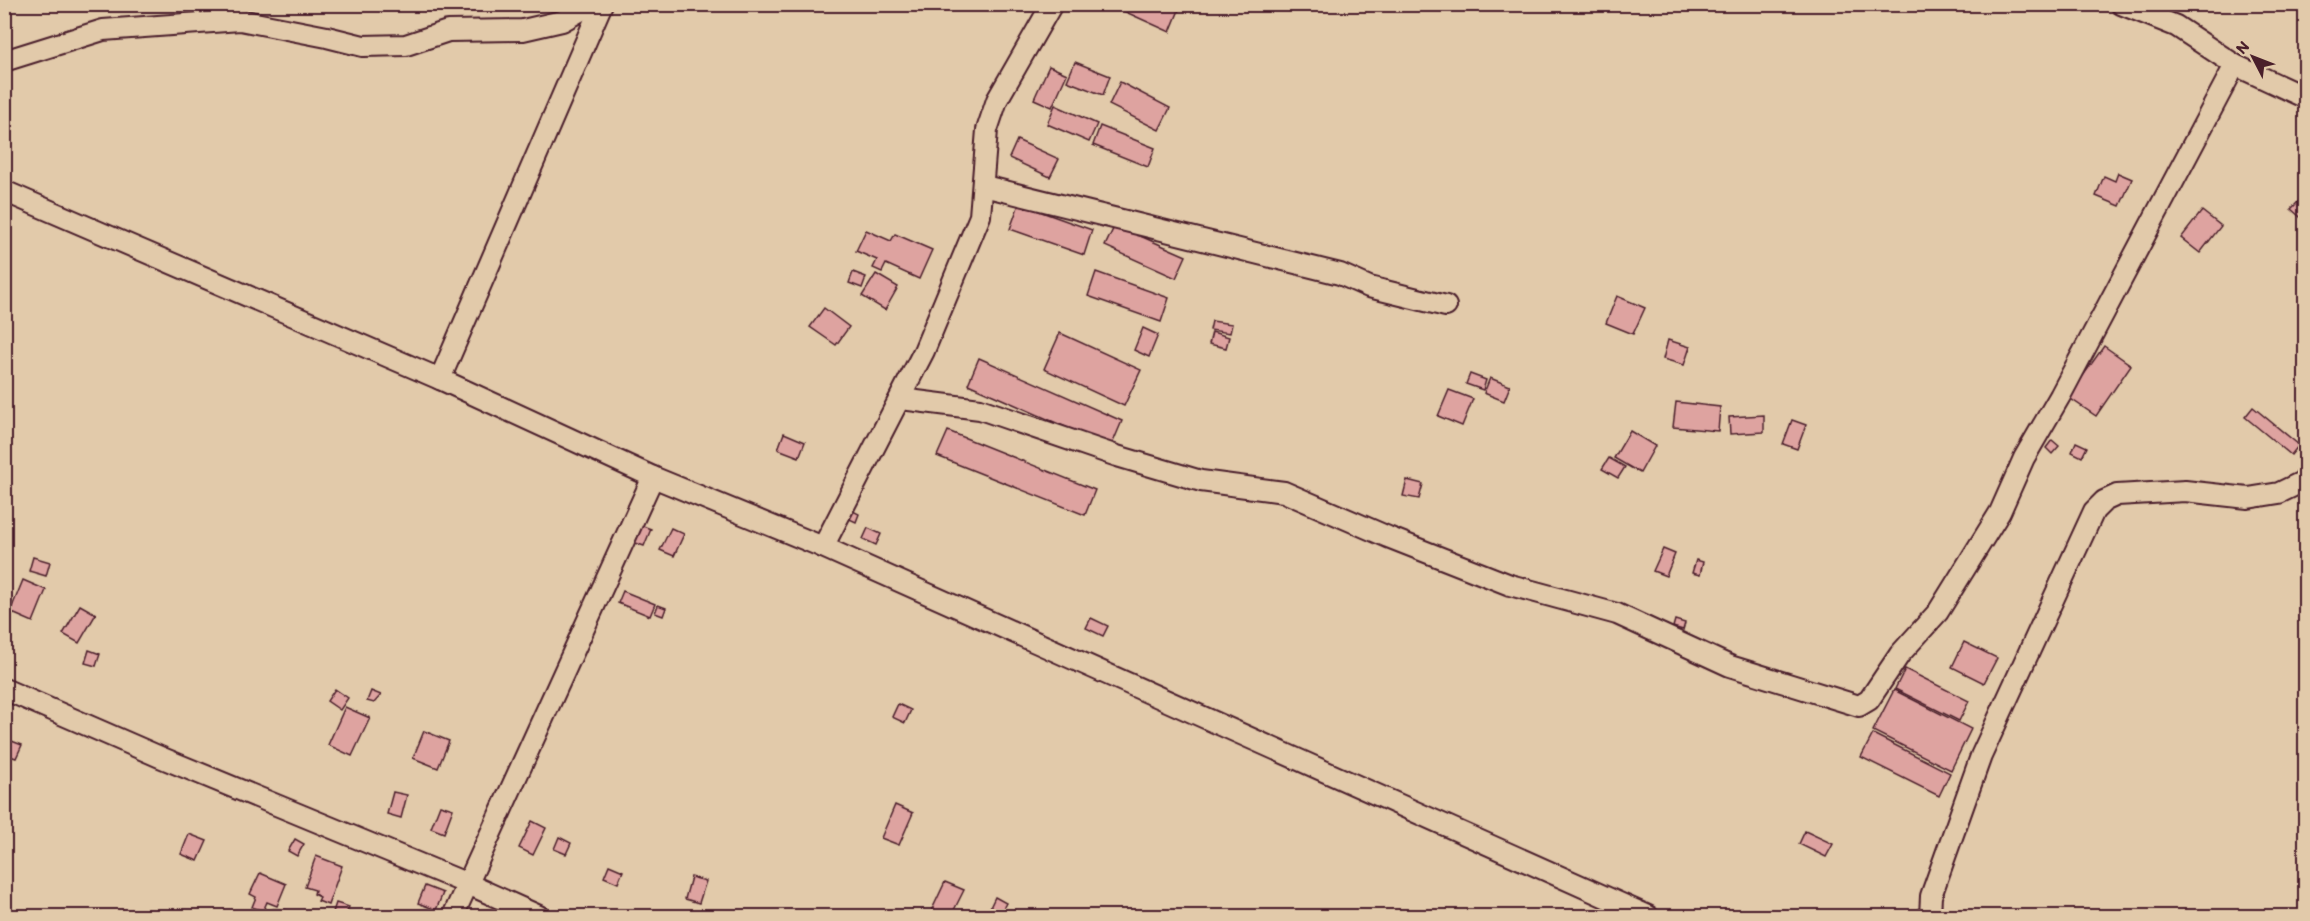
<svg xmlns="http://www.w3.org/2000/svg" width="2310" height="921" viewBox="0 0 2310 921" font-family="Itim,sans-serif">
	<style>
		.building { fill: #dea3a0; stroke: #4a1f2b; stroke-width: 1.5 }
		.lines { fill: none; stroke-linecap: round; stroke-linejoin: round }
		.minor-casing { stroke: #4a1f2b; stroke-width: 24 }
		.minor { stroke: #e2caaa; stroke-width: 20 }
	</style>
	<rect width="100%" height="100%" fill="#e2caaa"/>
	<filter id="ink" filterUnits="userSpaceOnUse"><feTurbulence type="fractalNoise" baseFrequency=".0167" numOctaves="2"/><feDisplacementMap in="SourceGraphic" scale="12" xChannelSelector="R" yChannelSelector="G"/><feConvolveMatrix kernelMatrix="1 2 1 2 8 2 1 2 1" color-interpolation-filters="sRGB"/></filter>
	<g filter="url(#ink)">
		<g class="building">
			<polygon points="1108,4 1167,4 1179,10 1170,32"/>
			<polygon points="1075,62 1110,76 1103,95 1067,81"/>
			<polygon points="1049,66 1067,74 1052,107 1034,99"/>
			<polygon points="1120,82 1170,108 1159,130 1109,105"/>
			<polygon points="1055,105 1097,124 1089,142 1047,124"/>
			<polygon points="1100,126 1155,148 1148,167 1093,145"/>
			<polygon points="1017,140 1059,159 1050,177 1009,158"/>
			<polygon points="2118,173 2132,179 2120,206 2096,196 2104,176 2115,181"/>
			<polygon points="2306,194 2306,222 2291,209"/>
			<polygon points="1019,204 1092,230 1084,255 1010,229"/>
			<polygon points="2202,211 2221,226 2200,253 2181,238"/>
			<polygon points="1115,225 1186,256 1176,278 1105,246"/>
			<polygon points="866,230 891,241 895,234 932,250 919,279 886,264 882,272 873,268 877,260 856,251"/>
			<polygon points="853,272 866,277 862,288 849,283"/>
			<polygon points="1096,272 1169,298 1161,322 1088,296"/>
			<polygon points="876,274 898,287 885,310 862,296"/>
			<polygon points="1617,296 1645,308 1633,334 1606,323"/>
			<polygon points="824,308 849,327 836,345 810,327"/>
			<polygon points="1212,321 1232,324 1230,333 1210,330"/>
			<polygon points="1143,328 1158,335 1149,357 1134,350"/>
			<polygon points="1212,332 1229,337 1226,348 1209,344"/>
			<polygon points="1060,333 1141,370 1124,406 1044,369"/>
			<polygon points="1668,340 1690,347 1684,365 1663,359"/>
			<polygon points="2104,346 2131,365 2096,416 2068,397"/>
			<polygon points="979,358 1122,421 1111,447 968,384"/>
			<polygon points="1470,374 1486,380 1483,390 1466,384"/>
			<polygon points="1490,378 1510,386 1504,401 1484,393"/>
			<polygon points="1449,390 1473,399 1462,426 1438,416"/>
			<polygon points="1676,402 1720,407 1718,431 1673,427"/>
			<polygon points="2253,407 2299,445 2291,455 2245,417"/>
			<polygon points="1764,415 1764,432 1730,434 1729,417"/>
			<polygon points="1792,420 1806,425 1797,449 1783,444"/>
			<polygon points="948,431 1095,490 1085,515 937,456"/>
			<polygon points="1630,431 1655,446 1640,473 1614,458"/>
			<polygon points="784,433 805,442 799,457 778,449"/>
			<polygon points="2052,440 2059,446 2052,454 2046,448"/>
			<polygon points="2076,442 2087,447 2082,457 2072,452"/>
			<polygon points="1609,458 1625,467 1618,478 1602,469"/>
			<polygon points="1407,480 1423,484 1419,499 1403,496"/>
			<polygon points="849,509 859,514 856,522 845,517"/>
			<polygon points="640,525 651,529 644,546 633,542"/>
			<polygon points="671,528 684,534 674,556 660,550"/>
			<polygon points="868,528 881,534 876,545 863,539"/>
			<polygon points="1663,549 1675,554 1666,576 1653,571"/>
			<polygon points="33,557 50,562 46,576 29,571"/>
			<polygon points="1696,560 1703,562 1700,575 1692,573"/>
			<polygon points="23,580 46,590 33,622 10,612"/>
			<polygon points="623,591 655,604 650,616 618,603"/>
			<polygon points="80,605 96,614 79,643 63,634"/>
			<polygon points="658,605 666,608 663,616 655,613"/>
			<polygon points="1091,618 1108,626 1103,636 1086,628"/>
			<polygon points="1675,620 1685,623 1683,630 1673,627"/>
			<polygon points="1964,642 1997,658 1984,683 1952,667"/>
			<polygon points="89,650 100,654 96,666 85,663"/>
			<polygon points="1905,669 1969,701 1959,721 1895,689"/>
			<polygon points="335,689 348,698 340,710 327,701"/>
			<polygon points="1894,690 1971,729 1951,770 1873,731"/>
			<polygon points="371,691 381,695 374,703 367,701"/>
			<polygon points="898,704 911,710 905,723 892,717"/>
			<polygon points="345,707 370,718 352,756 328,745"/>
			<polygon points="424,731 449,741 438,768 413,758"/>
			<polygon points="1873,734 1950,773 1939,796 1861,757"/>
			<polygon points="9,740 22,745 16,758 4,754"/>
			<polygon points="393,792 407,795 401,818 387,814"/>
			<polygon points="440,805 453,809 444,833 431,828"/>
			<polygon points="895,805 913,813 899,845 881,838"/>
			<polygon points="532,821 546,828 533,855 519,848"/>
			<polygon points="1805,831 1833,844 1826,857 1799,844"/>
			<polygon points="189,834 207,841 198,861 181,854"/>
			<polygon points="559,837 571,843 566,854 554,849"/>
			<polygon points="295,839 304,844 297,856 288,851"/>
			<polygon points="316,856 342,866 328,905 318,901 320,897 314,894 315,890 305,887"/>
			<polygon points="609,865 623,871 618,883 604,877"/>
			<polygon points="260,873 286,884 277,906 267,902 263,911 252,907 256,897 250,894"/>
			<polygon points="691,877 706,881 699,903 685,899"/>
			<polygon points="945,882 964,890 951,916 929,916"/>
			<polygon points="425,886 443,893 436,910 418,903"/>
			<polygon points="995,897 1006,903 999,916 986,916"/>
			<polygon points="336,903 349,907 345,916 333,912"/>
			<polygon points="273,909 286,910 281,916 273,916 270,915"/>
		</g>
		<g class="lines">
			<defs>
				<g id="minor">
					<polyline points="2121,4 2176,26 2235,65 2306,98"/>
					<polyline points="4,61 103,30 240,20 327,37 363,46 406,45 448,31 523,30 562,21 592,4"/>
					<polyline points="984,186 1340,274 1369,287 1446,306"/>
					<polyline points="4,191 440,379 653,477 823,547 1648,916"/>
					<polyline points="440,379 602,4"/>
					<polyline points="901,399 980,409 1117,456 1201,481 1284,492 1388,537 1510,585 1617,614 1730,666 1859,706 1869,700 1900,654 1938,612 2000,512 2024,458 2060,396 2235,65"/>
					<polyline points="823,547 924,351 980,216 987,130 997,100 1052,4"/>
					<polyline points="4,689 160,757 468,884 539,916"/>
					<polyline points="453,916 653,477"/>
					<polyline points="1930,916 1931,896 1981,756 2094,511 2104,501 2117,495 2185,491 2248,498 2279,493 2306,480"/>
				</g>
			</defs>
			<use href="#minor" class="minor-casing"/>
			<use href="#minor" class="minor"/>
		</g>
	</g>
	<rect width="2310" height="921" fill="none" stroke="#e2caaa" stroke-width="24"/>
	<rect x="12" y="12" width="2286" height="897" fill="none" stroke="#4a1f2b" stroke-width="2" filter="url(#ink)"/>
	<g transform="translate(2253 57) rotate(312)" stroke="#e2caaa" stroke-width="4.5" paint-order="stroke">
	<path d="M0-4.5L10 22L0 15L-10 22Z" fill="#4a1f2b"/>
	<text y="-9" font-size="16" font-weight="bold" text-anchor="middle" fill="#4a1f2b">N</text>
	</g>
</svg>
